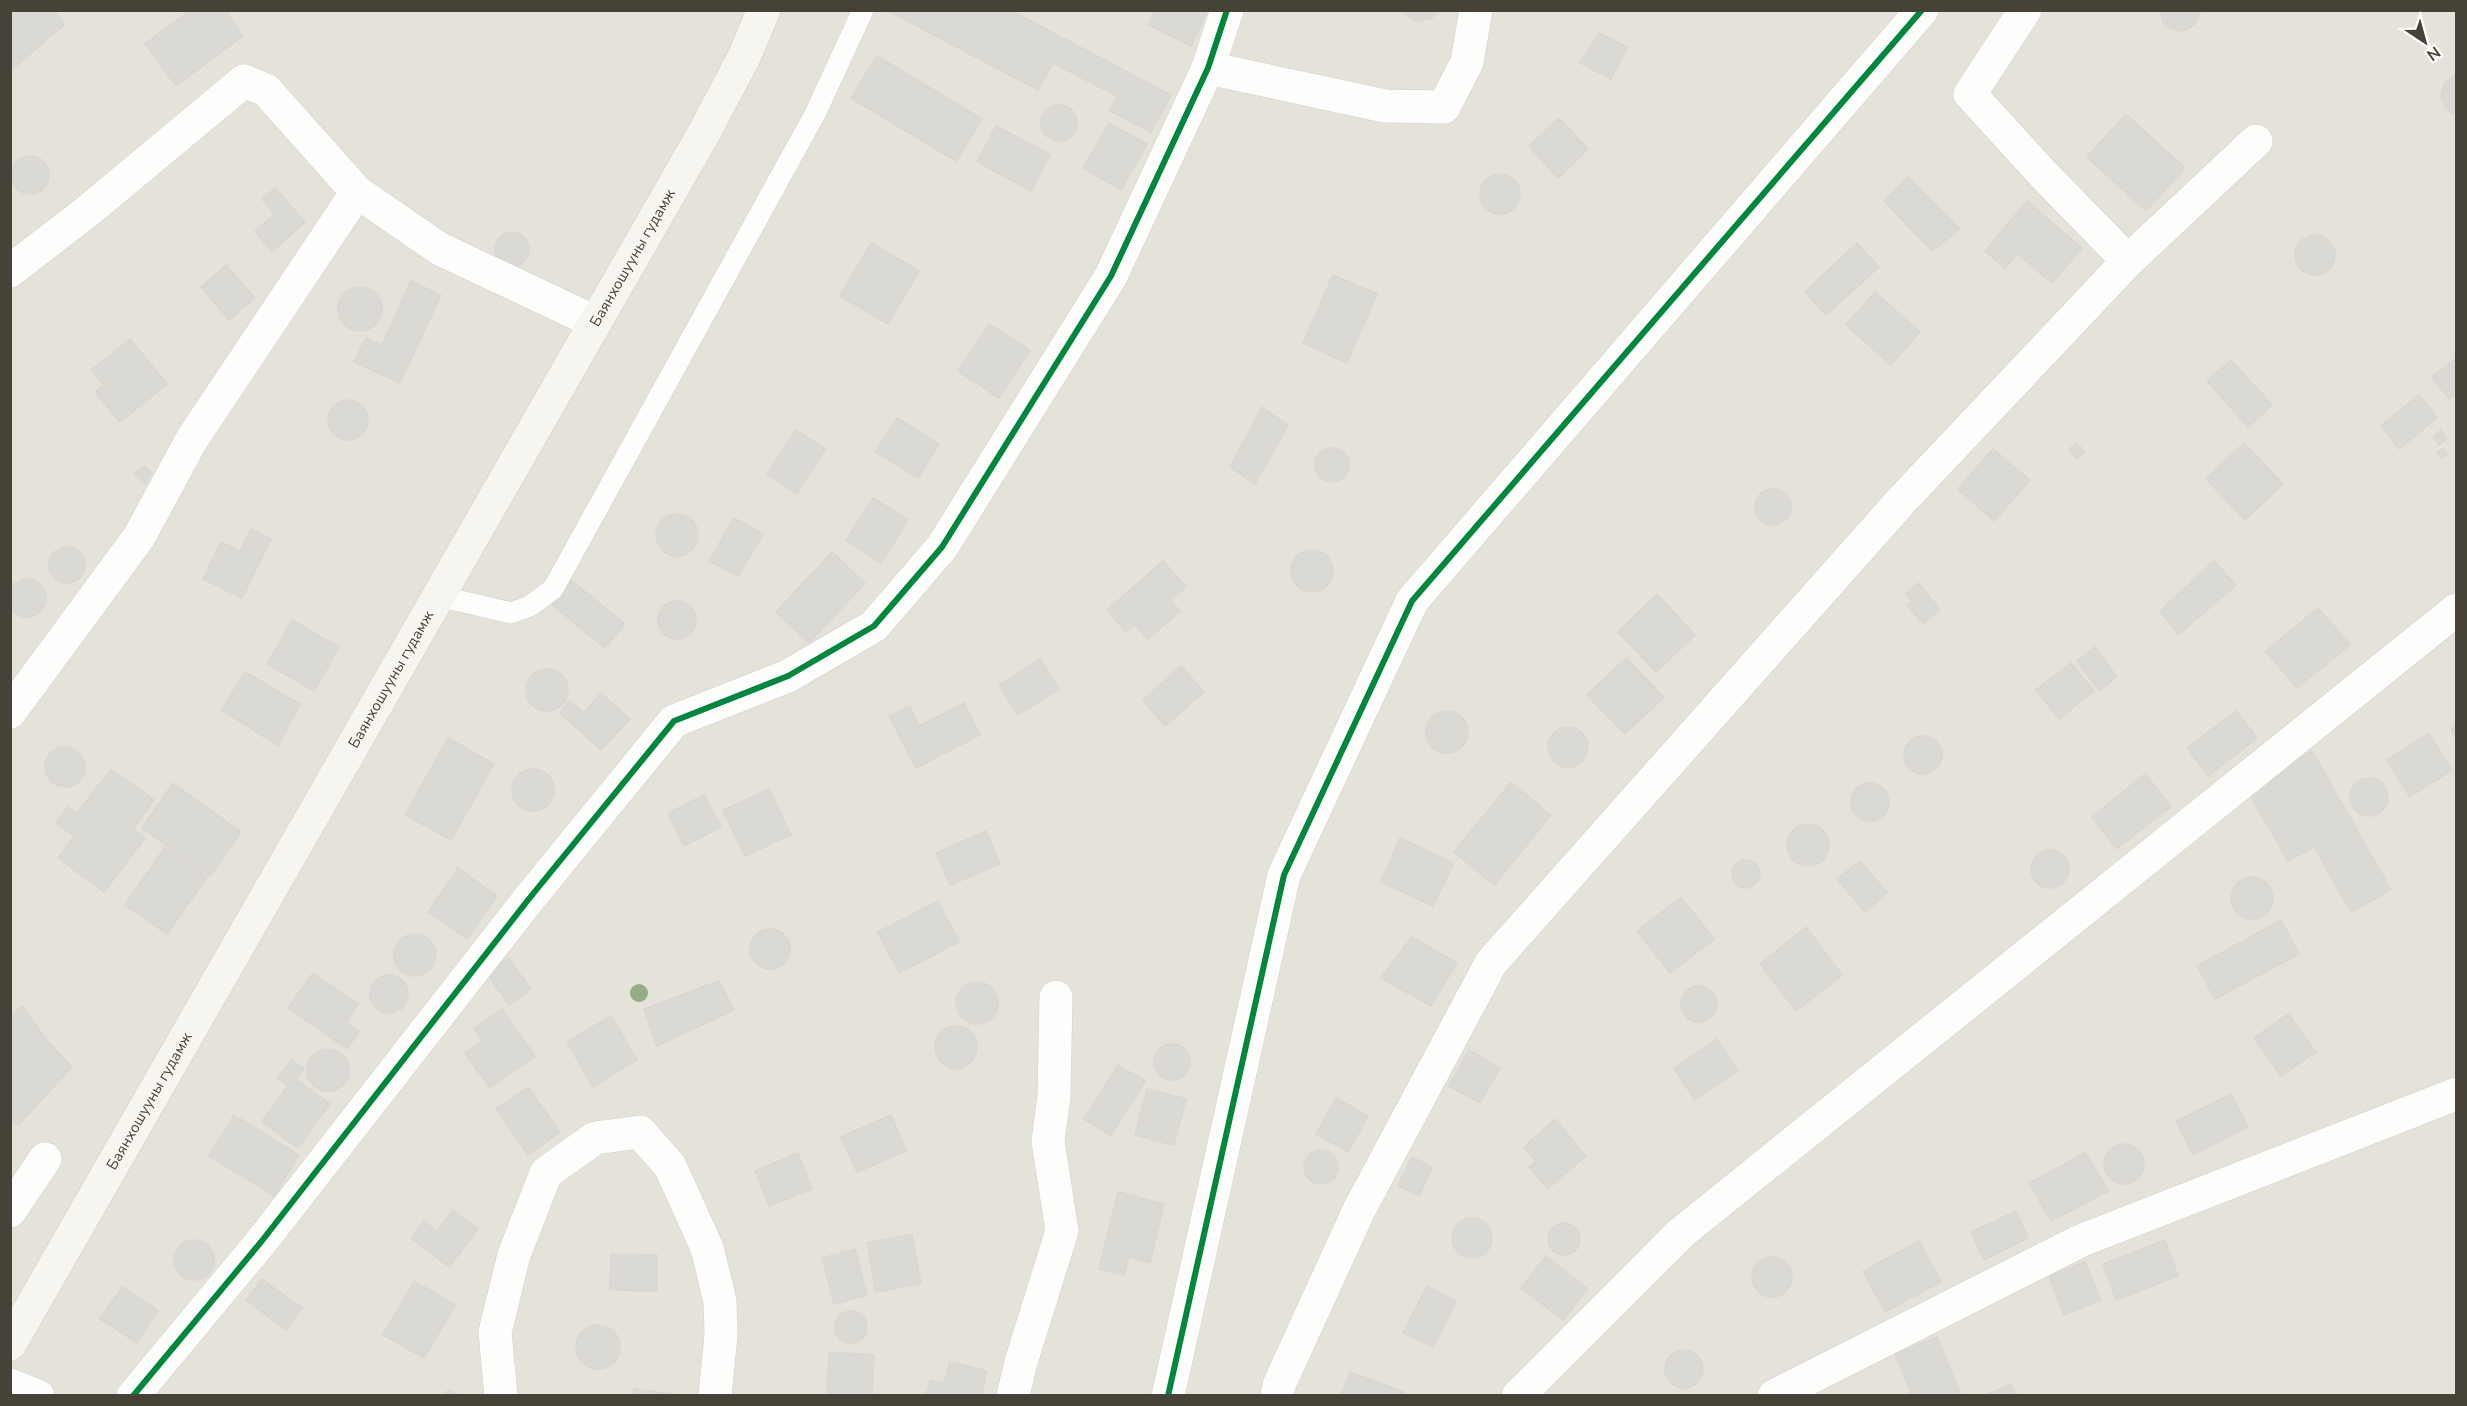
<svg xmlns="http://www.w3.org/2000/svg" width="2467" height="1406" viewBox="0 0 2467 1406" font-family="'Nunito Sans',sans-serif">
	<style>
		.residential { fill: #e5e2d9 }
		.building { fill: #dbd9d4; stroke: #d9d7d1; stroke-width: 1.5 }
		.lines { fill: none; stroke-linecap: round; stroke-linejoin: round }
		.lane-casing { stroke: #cfcec9; stroke-width: 22 }
		.street-casing { stroke: #cfcec9; stroke-width: 34 }
		.secondary-casing { stroke: #d0cdc3; stroke-width: 34 }
		.lane { stroke: #fdfdfc; stroke-width: 21 }
		.street { stroke: #fdfdfc; stroke-width: 33 }
		.secondary { stroke: #f7f5ef; stroke-width: 33 }
		.cycleway-casing { stroke: #fff; stroke-width: 10 }
		.cycleway { stroke: #00873e; stroke-width: 6 }
		.tree { fill: #91af82 }
		.labels { text-anchor: middle; stroke-width: 4.5; stroke-linejoin: round; paint-order: stroke }
		.street-label { font-size: 15px; fill: #474237; stroke: #fff }
	</style>
	<rect width="100%" height="100%" fill="#f1f0ec"/>
	<rect class="residential" x="11" y="11" width="2445" height="1384"/>
	<g class="building">
		<polygon points="10,10 53,10 65,24 10,71"/>
		<polygon points="191,10 225,10 243,36 176,86 145,44"/>
		<polygon points="891,10 1010,10 1171,95 1151,132 1110,111 1117,96 1053,63 1038,90 890,12"/>
		<polygon points="1155,10 1207,10 1207,11 1191,46 1148,25"/>
		<polygon points="1402,10 1438,10 1431,19 1418,21 1411,19"/>
		<polygon points="2160,10 2200,10 2200,12 2196,23 2186,30 2180,31 2167,27 2163,22"/>
		<polygon points="1599,33 1628,47 1611,79 1580,63"/>
		<polygon points="877,56 982,119 956,161 851,98"/>
		<polygon points="2456,74 2456,116 2446,109 2441,96 2445,82"/>
		<circle cx="1059" cy="123" r="18"/>
		<polygon points="2126,114 2185,168 2146,211 2087,157"/>
		<polygon points="1559,118 1588,149 1558,178 1529,146"/>
		<polygon points="1109,123 1147,144 1121,190 1083,168"/>
		<polygon points="996,126 1050,154 1031,191 977,162"/>
		<circle cx="30" cy="175" r="19"/>
		<circle cx="1500" cy="194" r="20"/>
		<polygon points="1908,177 1960,229 1932,251 1884,201"/>
		<polygon points="275,188 305,222 272,252 255,231 275,214 262,199"/>
		<polygon points="2027,201 2082,248 2052,283 2017,254 2005,268 1985,251"/>
		<circle cx="512" cy="249" r="17"/>
		<circle cx="2315" cy="255" r="20"/>
		<polygon points="871,243 919,271 888,324 840,296"/>
		<polygon points="1857,243 1879,267 1826,315 1805,292"/>
		<polygon points="226,265 255,298 229,320 201,287"/>
		<polygon points="1333,275 1377,294 1347,363 1303,343"/>
		<polygon points="411,281 441,295 400,383 354,362 366,338 382,345"/>
		<circle cx="360" cy="309" r="22"/>
		<polygon points="1875,292 1920,332 1891,365 1846,325"/>
		<polygon points="989,324 1030,350 999,398 958,371"/>
		<polygon points="130,339 167,384 120,422 95,392 104,385 91,370"/>
		<polygon points="2456,358 2456,394 2449,399 2432,377"/>
		<polygon points="2231,360 2272,405 2248,427 2207,381"/>
		<polygon points="2419,395 2437,418 2399,449 2381,426"/>
		<circle cx="348" cy="420" r="20"/>
		<polygon points="1262,407 1288,425 1255,484 1230,467"/>
		<polygon points="897,418 939,444 918,478 875,452"/>
		<polygon points="796,430 825,449 797,494 767,474"/>
		<polygon points="2441,430 2447,439 2439,445 2433,437"/>
		<polygon points="2077,443 2085,452 2077,459 2069,449"/>
		<polygon points="2244,443 2283,484 2245,520 2206,479"/>
		<polygon points="2443,448 2447,454 2441,459 2437,453"/>
		<circle cx="1332" cy="465" r="17"/>
		<polygon points="1993,449 2030,480 1994,521 1958,489"/>
		<polygon points="144,466 151,473 146,484 134,473"/>
		<circle cx="1773" cy="507" r="18"/>
		<polygon points="873,498 908,520 881,563 846,540"/>
		<circle cx="677" cy="535" r="21"/>
		<polygon points="734,518 763,534 738,576 709,561"/>
		<polygon points="251,529 271,539 242,598 203,579 221,542 240,551"/>
		<circle cx="67" cy="565" r="18"/>
		<circle cx="1312" cy="571" r="21"/>
		<polygon points="832,552 865,583 809,643 776,612"/>
		<polygon points="1163,561 1186,587 1170,600 1180,611 1148,639 1135,625 1126,632 1107,610"/>
		<polygon points="2214,561 2236,585 2178,635 2160,611"/>
		<circle cx="27" cy="598" r="19"/>
		<polygon points="571,580 625,624 605,648 551,604"/>
		<polygon points="1918,583 1940,610 1923,624 1907,605 1912,601 1906,593"/>
		<polygon points="1657,594 1695,635 1656,672 1618,632"/>
		<circle cx="677" cy="620" r="19"/>
		<polygon points="2318,608 2350,645 2297,688 2266,651"/>
		<polygon points="292,620 339,647 314,691 267,664"/>
		<polygon points="2095,647 2117,677 2099,691 2077,661"/>
		<polygon points="1626,658 1664,697 1625,734 1587,695"/>
		<polygon points="1040,659 1059,689 1018,715 999,685"/>
		<polygon points="2071,663 2094,691 2059,719 2036,690"/>
		<polygon points="1181,666 1204,692 1165,726 1143,700"/>
		<circle cx="547" cy="690" r="21"/>
		<polygon points="245,672 300,704 278,746 222,710"/>
		<polygon points="601,693 630,719 601,750 560,713 570,700 584,713"/>
		<polygon points="964,703 980,735 916,768 889,716 910,707 919,726"/>
		<circle cx="1447" cy="732" r="21"/>
		<polygon points="2236,711 2257,738 2208,776 2187,748"/>
		<polygon points="2456,726 2456,739 2451,729"/>
		<circle cx="1568" cy="747" r="20"/>
		<polygon points="2429,733 2452,770 2410,797 2387,760"/>
		<circle cx="1923" cy="755" r="19"/>
		<polygon points="448,738 494,764 451,840 405,815"/>
		<circle cx="65" cy="767" r="20"/>
		<polygon points="2312,751 2391,890 2351,912 2314,847 2288,861 2246,788"/>
		<polygon points="111,769 154,800 133,829 145,838 104,892 58,858 74,836 56,823 68,807 77,813"/>
		<circle cx="533" cy="790" r="21"/>
		<polygon points="2145,774 2171,806 2117,849 2092,817"/>
		<circle cx="2369" cy="797" r="19"/>
		<polygon points="1511,782 1551,815 1494,885 1454,852"/>
		<circle cx="1870" cy="802" r="19"/>
		<polygon points="173,783 241,832 210,876 142,828"/>
		<polygon points="769,789 791,835 745,856 723,810"/>
		<polygon points="704,795 721,827 684,846 668,813"/>
		<circle cx="1808" cy="845" r="21"/>
		<polygon points="986,831 1000,864 950,885 936,853"/>
		<polygon points="1400,838 1454,863 1433,906 1381,882"/>
		<polygon points="165,847 207,877 167,934 125,905"/>
		<circle cx="2050" cy="869" r="19"/>
		<circle cx="1746" cy="874" r="14"/>
		<polygon points="1860,861 1887,893 1865,912 1837,879"/>
		<polygon points="458,868 497,896 467,939 428,912"/>
		<circle cx="2252" cy="898" r="21"/>
		<polygon points="1681,897 1714,939 1670,973 1637,931"/>
		<polygon points="938,901 959,942 899,973 878,932"/>
		<polygon points="2281,920 2299,954 2215,999 2197,966"/>
		<polygon points="1806,927 1842,975 1796,1011 1760,964"/>
		<circle cx="770" cy="949" r="20"/>
		<circle cx="415" cy="955" r="21"/>
		<polygon points="1412,937 1457,963 1431,1006 1381,978"/>
		<polygon points="508,958 531,989 509,1005 487,974"/>
		<polygon points="313,973 358,1004 346,1022 359,1032 347,1049 288,1008"/>
		<circle cx="389" cy="994" r="19"/>
		<polygon points="719,981 734,1010 657,1046 644,1009"/>
		<circle cx="977" cy="1003" r="21"/>
		<circle cx="1699" cy="1004" r="18"/>
		<polygon points="22,1006 49,1043 72,1067 18,1125 10,1121 10,1017"/>
		<polygon points="502,1009 535,1056 490,1088 465,1053 482,1041 474,1029"/>
		<polygon points="2288,1014 2316,1052 2281,1076 2254,1038"/>
		<polygon points="611,1016 637,1060 593,1087 567,1042"/>
		<circle cx="956" cy="1047" r="21"/>
		<polygon points="1716,1039 1738,1070 1695,1100 1674,1069"/>
		<circle cx="1172" cy="1062" r="18"/>
		<circle cx="328" cy="1070" r="21"/>
		<polygon points="1469,1050 1500,1068 1480,1103 1449,1086"/>
		<polygon points="291,1060 304,1069 297,1080 330,1104 298,1148 262,1121 288,1086 277,1078"/>
		<polygon points="1118,1065 1145,1081 1111,1136 1084,1119"/>
		<polygon points="528,1087 560,1132 528,1155 496,1109"/>
		<polygon points="1147,1089 1186,1099 1174,1145 1135,1135"/>
		<polygon points="2231,1094 2248,1127 2193,1155 2176,1121"/>
		<polygon points="1336,1098 1368,1116 1348,1152 1316,1134"/>
		<polygon points="234,1115 299,1155 274,1196 209,1156"/>
		<polygon points="891,1115 906,1151 857,1172 841,1137"/>
		<polygon points="1555,1119 1586,1156 1548,1189 1529,1167 1536,1161 1524,1147"/>
		<circle cx="2124" cy="1164" r="20"/>
		<circle cx="1321" cy="1167" r="17"/>
		<polygon points="798,1153 812,1189 769,1206 755,1171"/>
		<polygon points="2085,1153 2109,1191 2051,1221 2029,1183"/>
		<polygon points="1412,1157 1432,1167 1419,1196 1398,1186"/>
		<polygon points="1118,1192 1164,1204 1150,1263 1129,1257 1124,1275 1099,1269"/>
		<polygon points="453,1210 478,1229 449,1267 411,1238 424,1221 437,1232"/>
		<polygon points="2016,1211 2028,1238 1984,1260 1971,1232"/>
		<circle cx="1472" cy="1238" r="20"/>
		<circle cx="1564" cy="1239" r="16"/>
		<polygon points="912,1234 921,1283 876,1292 867,1243"/>
		<circle cx="194" cy="1260" r="20"/>
		<polygon points="2165,1240 2178,1276 2116,1300 2103,1264"/>
		<polygon points="1919,1241 1941,1282 1885,1312 1863,1271"/>
		<polygon points="855,1249 867,1295 834,1304 822,1258"/>
		<polygon points="611,1254 657,1255 657,1291 610,1290"/>
		<polygon points="1546,1256 1588,1289 1563,1320 1521,1288"/>
		<circle cx="1772" cy="1277" r="20"/>
		<polygon points="2085,1262 2101,1300 2064,1315 2049,1276"/>
		<polygon points="262,1279 302,1308 286,1330 246,1300"/>
		<polygon points="414,1281 455,1305 424,1358 383,1335"/>
		<polygon points="1427,1286 1456,1301 1433,1347 1403,1333"/>
		<polygon points="122,1287 158,1310 137,1343 100,1319"/>
		<circle cx="851" cy="1327" r="16"/>
		<circle cx="598" cy="1347" r="22"/>
		<polygon points="1937,1337 1961,1396 1912,1396 1895,1354"/>
		<circle cx="1684" cy="1369" r="19"/>
		<polygon points="829,1352 874,1355 872,1396 827,1396"/>
		<polygon points="950,1362 987,1371 981,1396 926,1396 930,1380 944,1383"/>
		<polygon points="1350,1372 1404,1392 1403,1396 1341,1396"/>
		<polygon points="2011,1384 2017,1396 1984,1396"/>
		<polygon points="634,1389 672,1394 672,1396 633,1396"/>
		<polygon points="448,1390 461,1396 446,1396"/>
	</g>
	<g class="lines">
		<defs>
			<polyline id="lane" points="439,596 511,613 530,606 553,589 815,114 863,10"/>
			<g id="street">
				<polyline points="2025,10 1970,94 2043,174 2128,261"/>
				<polyline points="1208,68 1385,106 1444,107 1467,62 1476,10"/>
				<polyline points="10,271 89,210 244,81 266,90 357,192 440,249 595,322"/>
				<polyline points="10,712 139,537 192,439 357,192"/>
				<polyline points="10,1211 45,1159"/>
				<polyline points="10,1385 38,1396"/>
				<polyline points="133,1396 261,1242 528,900 674,721 788,676 874,626 942,547 1111,276 1208,68 1227,10"/>
				<polyline points="501,1396 495,1332 514,1255 546,1173 595,1138 640,1132 670,1166 707,1248 720,1301 721,1335 715,1396"/>
				<polyline points="1013,1396 1021,1362 1062,1231 1048,1141 1054,1096 1056,997"/>
				<polyline points="1168,1396 1284,875 1412,601 1922,10"/>
				<polyline points="1277,1396 1279,1385 1359,1210 1491,963 1902,500 2128,261 2256,141"/>
				<polyline points="1518,1396 1681,1233 2456,610"/>
				<polyline points="1774,1396 2080,1241 2456,1094"/>
			</g>
			<g id="secondary">
				<path id="s1" d="M 10,1344 L 705,131 L 744,57 L 764,10"/>
			</g>
		</defs>
		<use href="#lane" class="lane-casing"/>
		<use href="#street" class="street-casing"/>
		<use href="#secondary" class="secondary-casing"/>
		<use href="#lane" class="lane"/>
		<use href="#street" class="street"/>
		<use href="#secondary" class="secondary"/>
		<defs>
			<g id="cycleway">
				<polyline points="133,1396 261,1242 528,900 674,721 788,676 874,626 942,547 1111,276 1208,68 1227,10"/>
				<polyline points="1168,1396 1284,875 1412,601 1922,10"/>
			</g>
		</defs>
		<use href="#cycleway" class="cycleway-casing"/>
		<use href="#cycleway" class="cycleway"/>
	</g>
	<circle class="tree" cx="639" cy="993" r="9"/>
	<g class="labels">
		<g class="street-label">
			<text dy="5" stroke="none"><textPath href="#s1" startOffset="1252">Баянхошууны гудамж</textPath></text>
			<text dy="5" stroke="none"><textPath href="#s1" startOffset="766">Баянхошууны гудамж</textPath></text>
			<text dy="5" stroke="none"><textPath href="#s1" startOffset="280">Баянхошууны гудамж</textPath></text>
		</g>
	</g>
	<rect width="2467" height="1406" fill="none" stroke="#474237" stroke-width="24"/>
	<g transform="translate(2425 42) rotate(144)" stroke="#ffffff" stroke-width="4.5" paint-order="stroke">
	<path d="M0-4.5L10 22L0 15L-10 22Z" fill="#474237"/>
	<text y="-9" font-size="16" font-weight="bold" text-anchor="middle" fill="#474237">N</text>
	</g>
</svg>
